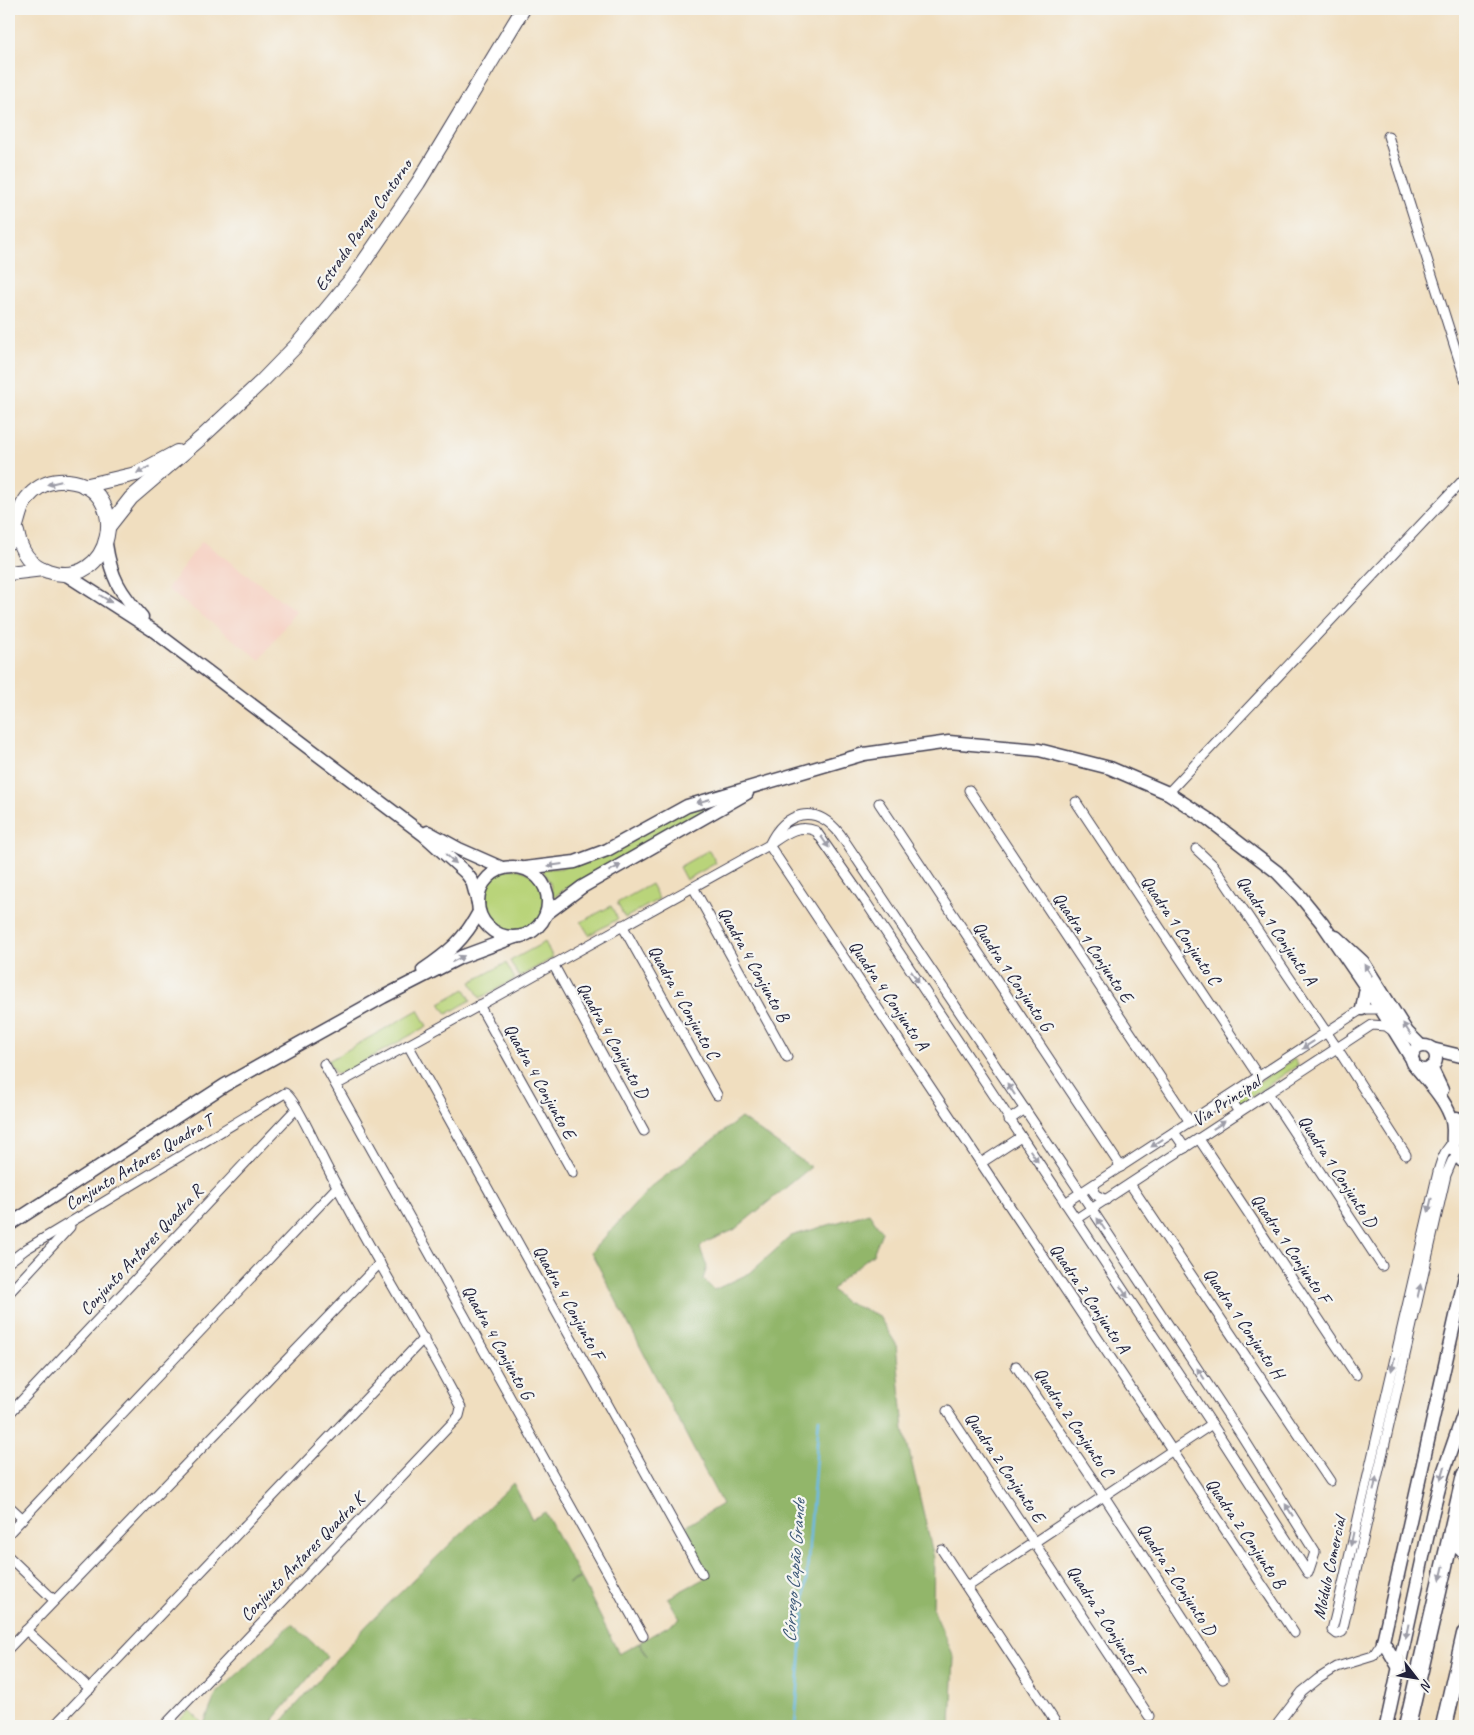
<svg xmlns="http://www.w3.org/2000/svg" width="1474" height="1735" viewBox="0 0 1474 1735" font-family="Caveat,sans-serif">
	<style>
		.built { fill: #f6d2c4 }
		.green { fill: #b9d47a; stroke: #6e7b5a }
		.forest { fill: #92b66a; stroke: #5a6c52 }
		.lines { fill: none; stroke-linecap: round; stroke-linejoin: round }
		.stream { stroke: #6cbbe7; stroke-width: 2.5 }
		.street-casing { stroke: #413e4f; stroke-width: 11 }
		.secondary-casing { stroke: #413e4f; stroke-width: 15 }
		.primary-casing { stroke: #413e4f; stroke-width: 16 }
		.highway-casing { stroke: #413e4f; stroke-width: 19 }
		.street { stroke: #fff; stroke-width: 9 }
		.secondary { stroke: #fff; stroke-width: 12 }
		.primary { stroke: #fff; stroke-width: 14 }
		.highway { stroke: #fff; stroke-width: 16 }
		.oneway { fill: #9c9ca7 }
		.labels { text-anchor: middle; stroke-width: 4.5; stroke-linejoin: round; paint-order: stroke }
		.street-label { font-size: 18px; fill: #22223b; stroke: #f6f6f2 }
		.water-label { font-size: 19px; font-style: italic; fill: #3c5877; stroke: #f6f6f2 }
	</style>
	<rect width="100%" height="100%" fill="#f6f6f2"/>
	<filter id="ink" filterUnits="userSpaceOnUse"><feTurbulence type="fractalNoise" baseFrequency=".02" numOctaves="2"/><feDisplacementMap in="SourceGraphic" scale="10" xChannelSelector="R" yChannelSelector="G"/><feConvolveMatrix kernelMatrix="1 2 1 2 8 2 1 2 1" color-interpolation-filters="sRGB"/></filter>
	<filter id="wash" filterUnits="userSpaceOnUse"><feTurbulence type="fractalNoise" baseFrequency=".0096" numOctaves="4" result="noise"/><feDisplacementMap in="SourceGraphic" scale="20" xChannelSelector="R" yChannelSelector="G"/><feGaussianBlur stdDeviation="1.12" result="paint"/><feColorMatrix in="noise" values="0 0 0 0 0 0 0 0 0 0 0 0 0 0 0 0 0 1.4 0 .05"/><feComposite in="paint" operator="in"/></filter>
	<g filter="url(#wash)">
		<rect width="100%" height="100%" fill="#f0debf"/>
		<polygon class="built" points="202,541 296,611 260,660 167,589"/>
		<g class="green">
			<polygon points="748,790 565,889 553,898 550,883 542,869 561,868 683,810"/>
			<polygon points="709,850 716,863 686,880 679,867"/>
			<circle cx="513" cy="902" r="33"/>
			<polygon points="651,884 659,899 625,918 617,903"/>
			<polygon points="611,906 618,919 589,935 581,922"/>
			<polygon points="545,942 553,958 519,977 510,961"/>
			<polygon points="506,963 515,979 480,998 471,982"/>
			<polygon points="465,989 471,1000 447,1014 440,1003"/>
			<polygon points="418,1010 427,1026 341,1074 335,1073 328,1061"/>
			<polygon points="1294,1059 1298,1065 1242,1103 1237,1101 1237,1096"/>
			<polygon points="189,1710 204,1725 203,1726 174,1726"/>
		</g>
		<g class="forest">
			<path d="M 741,1118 L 811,1167 L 734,1230 L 706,1242 L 700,1248 L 707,1267 L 703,1279 L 714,1290 L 750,1273 L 791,1236 L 869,1213 L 882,1232 L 873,1254 L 841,1279 L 832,1290 L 845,1302 L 878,1315 L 896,1344 L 904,1430 L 934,1558 L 933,1609 L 954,1657 L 951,1726 L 278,1726 L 367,1625 L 513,1483 L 532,1519 L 545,1512 C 557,1535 568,1555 580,1577 L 568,1584 L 581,1578 L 619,1654 L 639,1643 L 647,1656 L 640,1642 L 680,1619 L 668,1598 L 707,1577 L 681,1529 L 722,1504 L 591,1252 L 651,1187 Z"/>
			<polygon points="292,1624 327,1656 275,1718 272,1726 203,1726 216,1694"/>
		</g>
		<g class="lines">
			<polyline class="stream" points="795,1726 819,1418"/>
		</g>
	</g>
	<g filter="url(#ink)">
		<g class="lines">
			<defs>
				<g id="street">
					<polyline points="1388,136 1465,379"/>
					<polyline points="969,790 1190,1122"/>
					<polyline points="1168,793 1465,478"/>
					<polyline points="1076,802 1259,1077"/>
					<polyline points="879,803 1121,1167"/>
					<polyline points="769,845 1294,1633"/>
					<polyline points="1196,849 1214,866 1337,1048 1406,1155"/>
					<polyline points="693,887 787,1057"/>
					<polyline points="622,925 717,1095"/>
					<polyline points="553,964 644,1131"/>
					<polyline points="479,1005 573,1173"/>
					<polyline points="408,1045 702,1574"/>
					<polyline points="324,1064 643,1636"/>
					<path d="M 336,1085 L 769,845 C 784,835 797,823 816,831 L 865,901 L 1212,1424 L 1308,1573 L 1315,1552 L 1242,1436 L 1081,1193 L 840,834 C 815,803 785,811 769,845"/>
					<polyline points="1268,1093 1382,1266"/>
					<polyline points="1229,1097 1239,1112"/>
					<polyline points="1009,1120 1025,1109"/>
					<polyline points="1174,1132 1185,1148"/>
					<polyline points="1199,1139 1356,1375"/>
					<path d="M 1456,1141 C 1445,1147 1441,1161 1438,1172 L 1336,1614 L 1332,1630 L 1337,1634 L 1342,1632 L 1446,1175 L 1452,1161 L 1465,1150"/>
					<polyline points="981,1163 1021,1137"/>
					<polyline points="1095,1184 1093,1191 1096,1195 1106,1200"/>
					<polyline points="1130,1184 1330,1481"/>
					<polyline points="1065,1203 1362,1009 1381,1009"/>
					<polyline points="1076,1219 1372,1025 1386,1026 1393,1031"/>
					<path d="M 9,1262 L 26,1249 L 285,1093 C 296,1099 320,1155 328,1169 C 369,1250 419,1327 461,1408 L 459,1416 L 164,1726"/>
					<polyline points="9,1293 70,1227"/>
					<polyline points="1016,1366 1104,1496 1223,1679"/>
					<polyline points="947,1411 1149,1716"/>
					<polyline points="9,1414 297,1108"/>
					<polyline points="9,1506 22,1518"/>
					<polyline points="9,1533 337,1187"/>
					<polyline points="942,1550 1058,1726"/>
					<polyline points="9,1557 54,1600"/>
					<polyline points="967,1587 1212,1424"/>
					<polyline points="26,1630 90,1689"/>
					<polyline points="9,1648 380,1263"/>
					<polyline points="61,1719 69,1726"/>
					<polyline points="54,1726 424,1338"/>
					<polyline points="1276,1726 1302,1692 1318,1679 1337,1667 1373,1656 1383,1641"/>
				</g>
				<g id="secondary">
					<path d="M 106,544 C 111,578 120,592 142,617"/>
					<polyline points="65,574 154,631 424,835 466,873 472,881 478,903"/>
					<polyline points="428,832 459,849 502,868"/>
					<circle cx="513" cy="902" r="35"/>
					<polyline points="525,868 575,862 607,850 687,806 864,754 949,742 1039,750 1110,768 1168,793 1208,819 1277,872 1300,896 1322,923 1381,1009 1413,1061"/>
					<polyline points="546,914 582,887 747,793"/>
					<polyline points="1336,937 1363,962 1407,1032 1421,1046"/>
					<path d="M 423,970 C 449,952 464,940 479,912"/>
					<polyline points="1362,1009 1366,988"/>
					<circle cx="1424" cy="1058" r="12"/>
					<polyline points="1432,1049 1465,1057"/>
					<path d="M 1416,1067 C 1428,1082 1443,1097 1450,1115 C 1459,1136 1443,1142 1465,1164"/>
					<polyline points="1431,1067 1442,1090"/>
					<polyline points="1457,1118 1465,1143"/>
					<polyline points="9,1225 225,1085 383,997 461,957 515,937"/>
					<polyline points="1399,1668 1383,1641 1465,1276"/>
					<polyline points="1386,1726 1433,1511 1443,1473 1465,1410"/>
				</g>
				<g id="primary">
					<polyline points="84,486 136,474 177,452"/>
					<polyline points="109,526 131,498 201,438 262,381 296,346 354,276 418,183 523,9"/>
					<path d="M 9,542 C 20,526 16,506 33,492 C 42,484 55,480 68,481 C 134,488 112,593 48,571 C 29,565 20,550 17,532"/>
					<polyline points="9,573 43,569"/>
				</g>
				<g id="highway">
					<polyline points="1452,1531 1456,1543 1465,1551"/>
					<polyline points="1407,1726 1465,1475"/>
					<polyline points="1444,1726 1465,1634"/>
				</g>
			</defs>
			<use href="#street" class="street-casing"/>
			<use href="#secondary" class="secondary-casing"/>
			<use href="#primary" class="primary-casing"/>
			<use href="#highway" class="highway-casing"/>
			<use href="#street" class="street"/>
			<use href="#secondary" class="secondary"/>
			<use href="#primary" class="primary"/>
			<use href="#highway" class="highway"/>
		</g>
		<defs><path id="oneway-solid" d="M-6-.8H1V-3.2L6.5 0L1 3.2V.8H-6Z" transform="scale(1.25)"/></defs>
		<g class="oneway">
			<use href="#oneway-solid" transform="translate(143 470) rotate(152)"/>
			<use href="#oneway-solid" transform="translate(54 483) rotate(167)"/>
			<use href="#oneway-solid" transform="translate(106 599) rotate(32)"/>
			<use href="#oneway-solid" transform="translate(703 801) rotate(164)"/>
			<use href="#oneway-solid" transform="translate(825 842) rotate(55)"/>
			<use href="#oneway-solid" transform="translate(451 859) rotate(41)"/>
			<use href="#oneway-solid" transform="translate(555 865) rotate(173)"/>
			<use href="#oneway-solid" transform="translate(615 868) rotate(-29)"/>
			<use href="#oneway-solid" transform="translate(458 959) rotate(-27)"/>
			<use href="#oneway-solid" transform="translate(1368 970) rotate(-123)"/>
			<use href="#oneway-solid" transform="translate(915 977) rotate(57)"/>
			<use href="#oneway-solid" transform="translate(1407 1029) rotate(-124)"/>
			<use href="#oneway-solid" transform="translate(1308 1045) rotate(147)"/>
			<use href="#oneway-solid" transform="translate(1011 1089) rotate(-123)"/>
			<use href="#oneway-solid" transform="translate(1219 1125) rotate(-33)"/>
			<use href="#oneway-solid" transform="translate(1157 1143) rotate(147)"/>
			<use href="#oneway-solid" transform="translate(1034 1156) rotate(56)"/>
			<use href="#oneway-solid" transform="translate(1430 1205) rotate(103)"/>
			<use href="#oneway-solid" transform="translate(1101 1224) rotate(-124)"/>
			<use href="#oneway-solid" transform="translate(1419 1291) rotate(-77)"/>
			<use href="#oneway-solid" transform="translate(1124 1292) rotate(56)"/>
			<use href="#oneway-solid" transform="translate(1393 1364) rotate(103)"/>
			<use href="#oneway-solid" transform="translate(1201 1374) rotate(-124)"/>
			<use href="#oneway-solid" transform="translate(1443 1473) rotate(107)"/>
			<use href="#oneway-solid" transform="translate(1375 1484) rotate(-78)"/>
			<use href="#oneway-solid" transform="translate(1289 1510) rotate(-122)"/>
			<use href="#oneway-solid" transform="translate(1352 1539) rotate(102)"/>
			<use href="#oneway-solid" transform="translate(1442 1573) rotate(103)"/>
			<use href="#oneway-solid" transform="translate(1407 1631) rotate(102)"/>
		</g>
	</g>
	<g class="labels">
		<g class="street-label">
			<text transform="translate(363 225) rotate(-55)" y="6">Estrada Parque Contorno</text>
			<text transform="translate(1181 930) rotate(56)" y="6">Quadra 1 Conjunto C</text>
			<text transform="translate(1277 930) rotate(56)" y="6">Quadra 1 Conjunto A</text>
			<text transform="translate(1093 947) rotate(56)" y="6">Quadra 1 Conjunto E</text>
			<text transform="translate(754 964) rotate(61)" y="6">Quadra 4 Conjunto B</text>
			<text transform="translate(1013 976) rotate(56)" y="6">Quadra 1 Conjunto G</text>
			<text transform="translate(889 995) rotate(56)" y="6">Quadra 4 Conjunto A</text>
			<text transform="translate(684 1002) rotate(61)" y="6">Quadra 4 Conjunto C</text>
			<text transform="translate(613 1040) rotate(61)" y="6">Quadra 4 Conjunto D</text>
			<text transform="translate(540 1081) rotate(61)" y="6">Quadra 4 Conjunto E</text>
			<text transform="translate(1226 1101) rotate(-33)" y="6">Via Principal</text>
			<text transform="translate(139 1162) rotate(-31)" y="6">Conjunto Antares Quadra T</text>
			<text transform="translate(1338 1171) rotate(57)" y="6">Quadra 1 Conjunto D</text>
			<text transform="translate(1291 1248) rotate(56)" y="6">Quadra 1 Conjunto F</text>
			<text transform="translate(141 1250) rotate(-47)" y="6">Conjunto Antares Quadra R</text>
			<text transform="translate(1090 1298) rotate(56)" y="6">Quadra 2 Conjunto A</text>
			<text transform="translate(569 1302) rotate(61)" y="6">Quadra 4 Conjunto F</text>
			<text transform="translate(1244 1323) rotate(56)" y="6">Quadra 1 Conjunto H</text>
			<text transform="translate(498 1342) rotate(61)" y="6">Quadra 4 Conjunto G</text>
			<text transform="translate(1074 1422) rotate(56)" y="6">Quadra 2 Conjunto C</text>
			<text transform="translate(1005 1467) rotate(56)" y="6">Quadra 2 Conjunto E</text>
			<text transform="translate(1246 1533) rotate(56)" y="6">Quadra 2 Conjunto B</text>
			<text transform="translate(302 1557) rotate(-46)" y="6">Conjunto Antares Quadra K</text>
			<text transform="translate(1329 1568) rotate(-78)" y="6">Módulo Comercial</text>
			<text transform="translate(1177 1579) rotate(57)" y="6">Quadra 2 Conjunto D</text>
			<text transform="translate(1106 1620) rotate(57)" y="6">Quadra 2 Conjunto F</text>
		</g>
		<g class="water-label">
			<text transform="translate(793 1571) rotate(-86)" y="7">Córrego Capão Grande</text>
		</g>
	</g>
	<rect width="1474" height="1735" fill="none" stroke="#f6f6f2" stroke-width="30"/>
	<g transform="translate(1416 1678) rotate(121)" stroke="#f6f6f2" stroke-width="4" paint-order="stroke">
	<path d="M0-4L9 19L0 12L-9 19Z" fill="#22223b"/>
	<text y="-8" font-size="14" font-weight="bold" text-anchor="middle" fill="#22223b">N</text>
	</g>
</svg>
